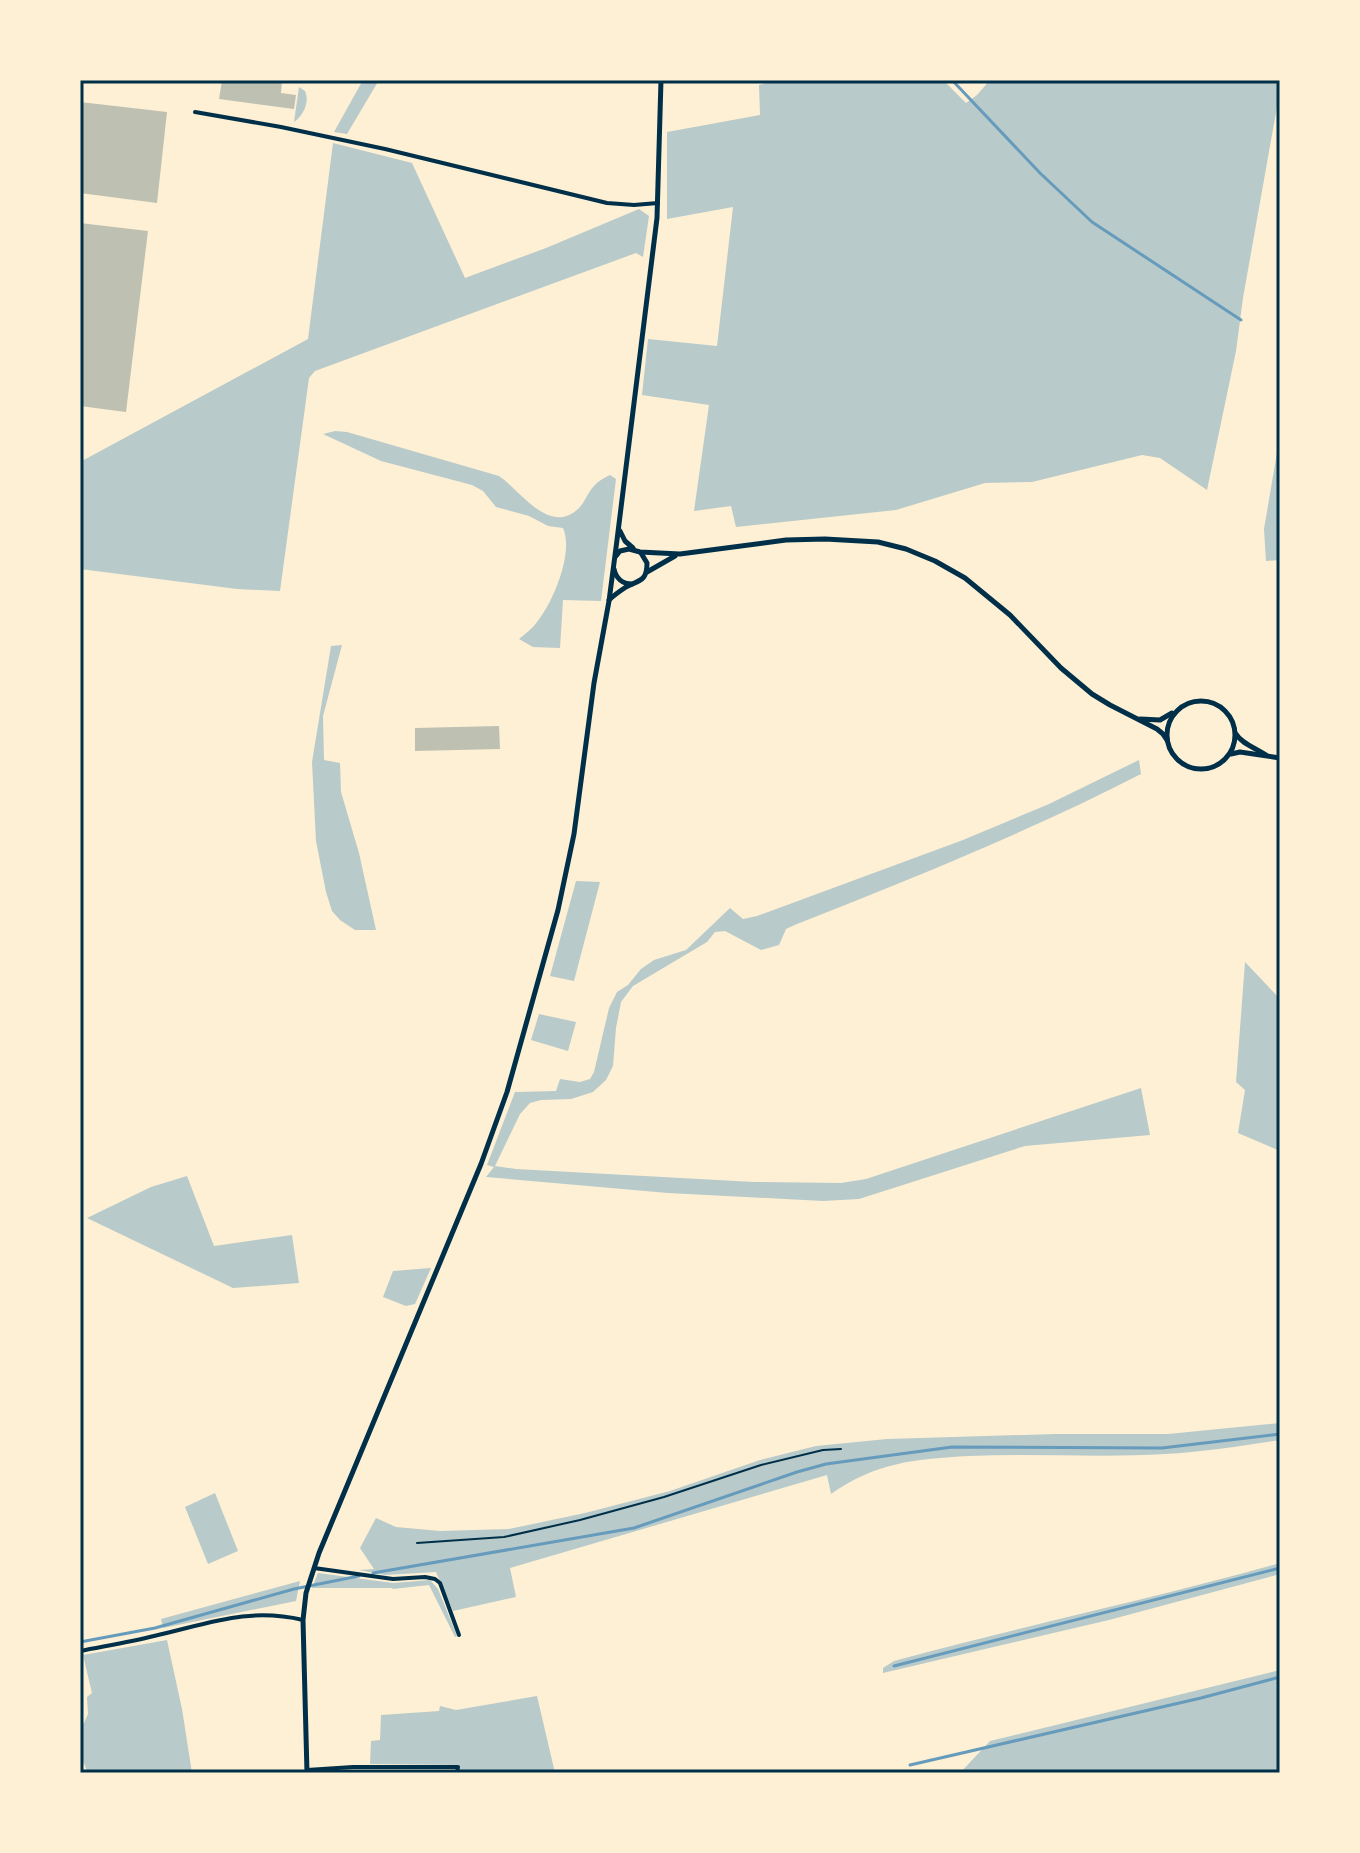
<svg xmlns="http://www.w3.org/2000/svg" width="1360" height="1853" viewBox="0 0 1360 1853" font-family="Ubuntu,sans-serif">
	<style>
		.green { fill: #b9caca }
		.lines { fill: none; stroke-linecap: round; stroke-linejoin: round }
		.stream { stroke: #669bbc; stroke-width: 3 }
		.building { fill: #bec0b2 }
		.path { stroke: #003049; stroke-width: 2 }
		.minor { stroke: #003049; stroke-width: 4 }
		.tertiary { stroke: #003049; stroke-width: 5 }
		.neatline { fill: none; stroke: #003049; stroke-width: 3 }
	</style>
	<rect width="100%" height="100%" fill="#fdf0d5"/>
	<g class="green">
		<polygon points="363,80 379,80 347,134 334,132"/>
		<polygon points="776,80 943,80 966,103 977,95 990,80 1278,80 1278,101 1243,298 1236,351 1207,490 1160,458 1142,455 1032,482 985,483 896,510 736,527 731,506 694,511 709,405 642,395 648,339 717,346 733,207 667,219 667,132 760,115 759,85"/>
		<path d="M 299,87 L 305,91 C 310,102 303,116 294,122 Z"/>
		<polygon points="333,143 412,163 465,278 546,248 639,209 649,216 643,257 636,253 315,371 309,378 280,591 237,589 80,569 80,462 308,339"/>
		<path d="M 335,431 L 347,432 L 499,476 C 520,490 550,537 579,508 C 585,502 588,492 594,486 C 598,481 604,478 610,475 L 616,479 L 601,601 L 563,600 L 560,648 L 533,647 L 519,639 C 525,634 532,629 537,622 C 553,603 574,552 563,528 L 548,526 L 529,516 L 496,507 L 483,491 L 472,485 L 381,461 L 323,434 Z"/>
		<polygon points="1280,435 1280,560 1266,561 1264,529"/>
		<polygon points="342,645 323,716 324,760 340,763 341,792 359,853 376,930 355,930 340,920 332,911 326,892 316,841 312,762 331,646"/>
		<path d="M 1139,760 L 1141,774 C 1030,831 914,878 797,924 L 786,929 L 779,945 L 761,950 L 725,931 L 715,932 L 707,942 L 633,986 L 621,1002 L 616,1028 L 613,1066 L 606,1080 L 593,1092 L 571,1099 L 541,1100 L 530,1103 L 520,1114 L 495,1166 L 516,1169 L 754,1182 L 841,1183 L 866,1179 L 1141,1088 L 1150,1135 L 1025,1146 L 859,1199 L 823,1201 L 668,1193 L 486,1177 L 494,1167 L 487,1165 L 515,1092 L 556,1091 L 560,1079 L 580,1082 L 590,1079 L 594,1072 L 609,1008 L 617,992 L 628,985 L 641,969 L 654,960 L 686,950 L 730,908 L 743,919 L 757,916 L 963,840 L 1049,804 Z"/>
		<polygon points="576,881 600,882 574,981 550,976"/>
		<polygon points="1245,962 1280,999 1280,1151 1238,1133 1245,1090 1236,1082"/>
		<polygon points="539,1014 576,1022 568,1051 531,1040"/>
		<polygon points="187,1176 214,1246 292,1235 299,1283 233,1288 87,1218 151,1187"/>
		<polygon points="431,1268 415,1304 406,1306 383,1297 393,1271"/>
		<path d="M 1280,1423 L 1280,1440 C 1242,1446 1203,1452 1165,1454 C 1100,1458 1034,1453 969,1456 C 915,1459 877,1462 831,1494 L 827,1475 L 510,1568 L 516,1597 L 453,1611 L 436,1572 L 385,1575 L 359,1570 L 374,1569 L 360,1548 L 376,1518 L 396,1527 L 440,1531 L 509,1529 L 585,1513 L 670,1491 L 760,1460 L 816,1446 L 887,1439 L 1055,1434 L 1168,1434 Z"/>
		<polygon points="215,1493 238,1551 208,1564 185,1507"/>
		<path d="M 1280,1563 L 1280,1574 L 1109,1620 L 883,1673 L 883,1668 L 894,1661 C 1022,1626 1152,1599 1280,1563 Z"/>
		<polygon points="318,1573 393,1583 430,1580 438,1589 457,1636 455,1637 429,1585 393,1589 392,1588 312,1588"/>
		<polygon points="300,1581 296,1601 163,1628 161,1619"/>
		<polygon points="167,1640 182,1709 192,1773 88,1773 80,1754 80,1726 83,1725 88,1714 87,1697 92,1693 83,1655"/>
		<polygon points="1280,1670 1280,1773 960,1773 990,1741"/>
		<polygon points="537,1696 555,1773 459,1773 459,1765 370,1764 371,1741 380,1740 381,1715 439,1711 440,1706 456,1710"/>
	</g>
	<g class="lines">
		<g class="stream">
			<polyline points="952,80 1040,173 1092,222 1241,320"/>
			<polyline points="373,1573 634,1528 797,1472 826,1464 952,1447 1162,1448 1280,1434"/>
			<polyline points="80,1642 155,1628 294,1589 359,1576"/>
			<polyline points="894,1666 1280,1568"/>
			<polyline points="910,1765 1201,1698 1280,1677"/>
		</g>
	</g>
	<g class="building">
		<polygon points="222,80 282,80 281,93 296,95 294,109 219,99"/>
		<polygon points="80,102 167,112 157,203 80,193"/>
		<polygon points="80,223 148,231 126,412 80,406"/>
		<polygon points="499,726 500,749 415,751 415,728"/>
	</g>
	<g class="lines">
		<polyline class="path" points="417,1543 504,1537 580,1520 664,1497 761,1465 823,1450 841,1449"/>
		<g class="minor">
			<polyline points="195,112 281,127 385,149 607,203 634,205 658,203"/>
			<polyline points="314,1568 393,1579 425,1577 435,1579 440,1583 459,1635"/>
			<path d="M 80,1651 C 105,1646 130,1642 154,1636 C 208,1624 247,1607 303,1620"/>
			<polyline points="307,1770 353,1767 458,1767 457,1773"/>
		</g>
		<g class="tertiary">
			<polyline points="620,531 625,541 633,548"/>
			<polyline points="616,556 620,551 629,549 640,552 680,554 786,540 825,539 878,542 906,549 935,561 965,578 1010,615 1061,668 1092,694 1110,705 1157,729 1163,734 1167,740"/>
			<path d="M 614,569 C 616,578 622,584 632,584"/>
			<polyline points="647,572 675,556"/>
			<path d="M 609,600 C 614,595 620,591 626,587 C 640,580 647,581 647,563 L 641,553"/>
			<circle cx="1201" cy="735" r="34"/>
			<polyline points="1140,719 1160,720 1172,713"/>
			<path d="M 1236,734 C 1242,744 1256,748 1266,755"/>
			<polyline points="1231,754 1240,752 1280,758"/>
			<polyline points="307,1773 303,1620 306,1593 319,1553 481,1164 507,1092 558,910 574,834 594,683 609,601 617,540 657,218 661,80"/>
		</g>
	</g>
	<rect width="1360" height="1853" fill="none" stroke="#fdf0d5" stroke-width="164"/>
	<rect x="82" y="82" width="1196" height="1689" class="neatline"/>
</svg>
